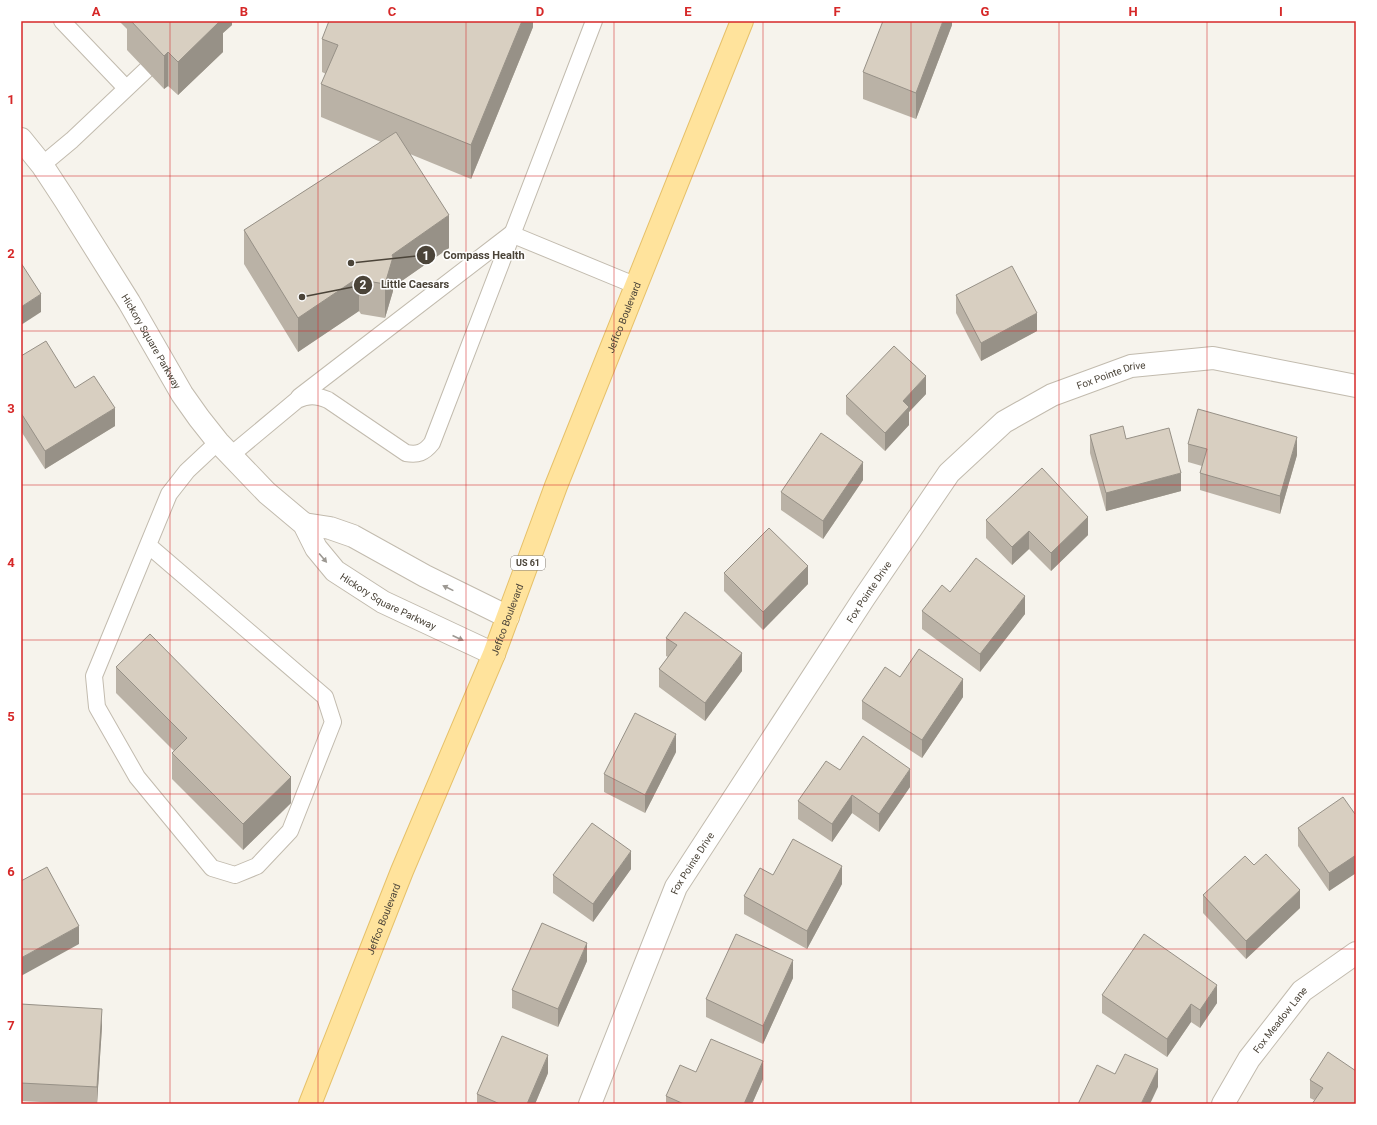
<svg xmlns="http://www.w3.org/2000/svg" width="1377" height="1125" viewBox="0 0 1377 1125" font-family="Roboto,sans-serif">
	<style>
		.lines { fill: none; stroke-linecap: round; stroke-linejoin: round }
		.service-casing { stroke: #c2bbae; stroke-width: 18 }
		.minor-casing { stroke: #c2bbae; stroke-width: 24 }
		.primary-casing { stroke: #e6c16a; stroke-width: 24 }
		.service { stroke: #fff; stroke-width: 16 }
		.minor { stroke: #fff; stroke-width: 22 }
		.primary { stroke: #ffe39c; stroke-width: 22 }
		.wall { fill: #bab2a6 }
		.shaded-wall { fill: #979187 }
		.building { fill: #d8cfc1; stroke: #979187 }
		.oneway { fill: #9c9892 }
		.grid { fill: none; stroke: #d62828; stroke-width: 1; stroke-opacity: 0.55 }
		.labels { text-anchor: middle; stroke-width: 3; stroke-linejoin: round; paint-order: stroke }
		.shield { fill: #fff; stroke: #817c74; stroke-width: 1 }
		.shield-label { font-size: 9px; font-weight: bold; fill: #4b4439 }
		.street-label { font-size: 10px; fill: #4b4439; stroke: #fff }
		.leader { fill: none; stroke: #4b4439; stroke-width: 1.5 }
		.callout-dot { fill: #4b4439; stroke: #fff; stroke-width: 1.5 }
		.mark-label { font-size: 12px; text-anchor: middle; font-weight: bold; fill: #fff }
		.callout-label { font-size: 11px; text-anchor: middle; font-weight: bold; fill: #4b4439; stroke: #fff; stroke-width: 3; stroke-linejoin: round; paint-order: stroke }
		.neatline { fill: none; stroke: #d62828; stroke-width: 1.5 }
		.grid-label { font-size: 13px; text-anchor: middle; font-weight: bold; fill: #d62828 }
	</style>
	<rect width="100%" height="100%" fill="#f6f3ec"/>
	<g class="lines">
		<defs>
			<g id="service">
				<polyline points="62,21 126,88"/>
				<polyline points="42,165 72,140 146,70"/>
				<polyline points="299,397 511,234 637,286"/>
				<path d="M 231,455 L 297,400 C 308,395 316,395 328,400 L 406,453 C 418,455 424,453 432,443 L 594,21"/>
				<polyline points="148,545 325,697 333,722 290,831 257,866 235,875 212,868 137,777 97,707 94,676 169,494 187,471 218,442"/>
			</g>
			<g id="minor">
				<path id="s1" d="M 21,139 L 42,165 L 65,200 L 129,302 L 182,394 L 199,418 L 218,442 L 267,493 L 304,524 L 316,548 L 335,571 L 383,602 L 494,654"/>
				<polyline points="304,524 330,528 353,536 425,576 508,617"/>
				<path id="s2" d="M 590,1104 L 676,887 L 864,598 L 949,473 L 1004,422 L 1052,395 L 1131,366 L 1213,358 L 1356,386"/>
				<path id="s3" d="M 1223,1104 L 1249,1059 L 1302,991 L 1356,953"/>
			</g>
			<g id="primary">
				<path id="s4" d="M 310,1104 L 402,871 L 494,654 L 556,486 L 742,21"/>
			</g>
		</defs>
		<use href="#service" class="service-casing"/>
		<use href="#minor" class="minor-casing"/>
		<use href="#primary" class="primary-casing"/>
		<use href="#service" class="service"/>
		<use href="#minor" class="minor"/>
		<use href="#primary" class="primary"/>
	</g>
	<g class="wall">
		<polygon points="119,21 232,21 232,25 223,33 223,52 178,95 168,86 164,89 127,50 127,29"/>
		<polygon points="533,21 533,27 471,179 410,154 449,248 393,287 393,291 385,318 361,314 359,311 298,352 244,264 244,230 381,142 321,117 321,84 326,74 322,72 322,39"/>
		<polygon points="952,21 952,25 916,119 863,99 863,72"/>
		<polygon points="956,295 1037,331 981,361 956,313"/>
		<polygon points="21,356 75,388 115,426 45,469 21,431"/>
		<polygon points="926,394 909,412 909,425 885,451 846,414 846,396"/>
		<polygon points="1090,435 1126,439 1181,491 1106,511 1090,453"/>
		<polygon points="1188,444 1297,455 1280,514 1200,490 1200,473 1202,466 1188,462"/>
		<polygon points="863,480 823,539 781,510 781,492"/>
		<polygon points="986,520 1088,535 1051,571 1029,549 1012,565 986,538"/>
		<polygon points="724,573 808,584 763,630 724,591"/>
		<polygon points="950,592 1025,614 980,672 922,629 922,611"/>
		<polygon points="666,638 742,671 705,721 659,687 659,669 668,657 666,656"/>
		<polygon points="116,667 291,803 243,850 172,779 172,753 174,751 116,693"/>
		<polygon points="900,677 963,697 922,758 862,719 862,701"/>
		<polygon points="676,752 645,813 604,792 604,774"/>
		<polygon points="840,770 910,787 879,832 852,813 832,842 798,819 798,801"/>
		<polygon points="1356,813 1356,873 1329,891 1298,846 1298,828"/>
		<polygon points="631,869 593,922 553,893 553,875"/>
		<polygon points="773,875 842,884 807,949 744,914 744,896"/>
		<polygon points="1203,895 1300,908 1246,959 1203,913"/>
		<polygon points="587,961 558,1027 512,1008 512,990"/>
		<polygon points="793,978 763,1044 706,1017 706,999"/>
		<polygon points="1102,995 1217,1003 1200,1028 1191,1022 1167,1057 1102,1013"/>
		<polygon points="21,1004 102,1026 97,1104 78,1104 21,1101"/>
		<polygon points="1356,1071 1314,1100 1310,1098 1310,1080"/>
		<polygon points="696,1072 763,1079 752,1104 666,1104 666,1096"/>
		<polygon points="548,1073 535,1104 477,1104 477,1094"/>
	</g>
	<g class="shaded-wall">
		<polygon points="214,21 232,21 232,25 223,33 223,52 178,95 178,62"/>
		<polygon points="522,21 533,21 533,27 471,179 471,145"/>
		<polygon points="943,21 952,21 952,25 916,119 916,93"/>
		<polygon points="168,52 168,86 164,89 164,56"/>
		<polygon points="449,215 449,248 393,287 393,291 385,318 385,284 392,255"/>
		<polygon points="359,277 359,311 298,352 298,318"/>
		<polygon points="41,294 41,312 21,325 21,307"/>
		<polygon points="1037,313 1037,331 981,361 981,343"/>
		<polygon points="926,376 926,394 909,412 909,425 885,451 885,433 903,401"/>
		<polygon points="115,408 115,426 45,469 45,451"/>
		<polygon points="1297,437 1297,455 1280,514 1280,496"/>
		<polygon points="863,462 863,480 823,539 823,521"/>
		<polygon points="1181,473 1181,491 1106,511 1106,493"/>
		<polygon points="1088,517 1088,535 1051,571 1051,553"/>
		<polygon points="1029,531 1029,549 1012,565 1012,547"/>
		<polygon points="808,566 808,584 763,630 763,612"/>
		<polygon points="1025,596 1025,614 980,672 980,654"/>
		<polygon points="742,653 742,671 705,721 705,703"/>
		<polygon points="963,679 963,697 922,758 922,740"/>
		<polygon points="676,734 676,752 645,813 645,795"/>
		<polygon points="910,769 910,787 879,832 879,814"/>
		<polygon points="291,777 291,803 243,850 243,824"/>
		<polygon points="852,795 852,813 832,842 832,824"/>
		<polygon points="631,851 631,869 593,922 593,904"/>
		<polygon points="1356,855 1356,873 1329,891 1329,873"/>
		<polygon points="842,866 842,884 807,949 807,931"/>
		<polygon points="1300,890 1300,908 1246,959 1246,941"/>
		<polygon points="79,926 79,944 21,976 21,958"/>
		<polygon points="587,943 587,961 558,1027 558,1009"/>
		<polygon points="793,960 793,978 763,1044 763,1026"/>
		<polygon points="1217,985 1217,1003 1200,1028 1200,1010"/>
		<polygon points="1191,1004 1191,1022 1167,1057 1167,1039"/>
		<polygon points="102,1009 102,1026 97,1104 97,1087"/>
		<polygon points="548,1055 548,1073 535,1104 527,1104"/>
		<polygon points="763,1061 763,1079 752,1104 744,1104"/>
		<polygon points="1158,1069 1158,1087 1150,1104 1141,1104"/>
	</g>
	<g class="building">
		<polygon points="131,21 220,21 178,62 168,52 164,56"/>
		<polygon points="329,21 522,21 471,145 321,84 338,45 322,39"/>
		<polygon points="883,21 943,21 916,93 863,72"/>
		<polygon points="396,132 449,215 392,255 393,257 385,284 361,280 359,277 298,318 244,230"/>
		<polygon points="21,263 41,294 21,307"/>
		<polygon points="1012,266 1037,313 981,343 956,295"/>
		<polygon points="46,341 75,388 94,376 115,408 45,451 21,413 21,356"/>
		<polygon points="894,346 926,376 903,401 909,407 885,433 846,396"/>
		<polygon points="1198,409 1297,437 1280,496 1200,473 1207,449 1188,444"/>
		<polygon points="1123,426 1126,439 1169,428 1181,473 1106,493 1090,435"/>
		<polygon points="821,433 863,462 823,521 781,492"/>
		<polygon points="1042,468 1088,517 1051,553 1029,531 1012,547 986,520"/>
		<polygon points="769,528 808,566 763,612 724,573"/>
		<polygon points="976,558 1025,596 980,654 922,611 942,585 950,592"/>
		<polygon points="685,612 742,653 705,703 659,669 677,645 666,638"/>
		<polygon points="150,634 291,777 243,824 172,753 187,738 116,667"/>
		<polygon points="919,649 963,679 922,740 862,701 885,667 900,677"/>
		<polygon points="635,713 676,734 645,795 604,774"/>
		<polygon points="863,736 910,769 879,814 852,795 832,824 798,801 826,761 840,770"/>
		<polygon points="1343,797 1355,814 1356,813 1356,855 1329,873 1298,828"/>
		<polygon points="592,823 631,851 593,904 553,875"/>
		<polygon points="793,839 842,866 807,931 744,896 760,868 773,875"/>
		<polygon points="1266,854 1300,890 1246,941 1203,895 1245,856 1254,865"/>
		<polygon points="47,867 79,926 21,958 21,881"/>
		<polygon points="542,923 587,943 558,1009 512,990"/>
		<polygon points="736,934 793,960 763,1026 706,999"/>
		<polygon points="1144,934 1217,985 1200,1010 1191,1004 1167,1039 1102,995"/>
		<polygon points="21,1004 102,1009 97,1087 21,1083"/>
		<polygon points="502,1036 548,1055 527,1104 500,1104 477,1094"/>
		<polygon points="711,1039 763,1061 744,1104 684,1104 666,1096 680,1065 696,1072"/>
		<polygon points="1328,1052 1356,1071 1356,1104 1312,1104 1323,1088 1310,1080"/>
		<polygon points="1125,1054 1158,1069 1141,1104 1078,1104 1097,1065 1115,1074"/>
	</g>
	<defs><path id="oneway-solid" d="M-6-.8H1V-3.2L6.5 0L1 3.2V.8H-6Z"/></defs>
	<g class="oneway">
		<use href="#oneway-solid" transform="translate(323 558) rotate(50)"/>
		<use href="#oneway-solid" transform="translate(448 588) rotate(-154)"/>
		<use href="#oneway-solid" transform="translate(458 638) rotate(24)"/>
	</g>
	<path class="grid" d="M 170,21 L 170,1104M 318,21 L 318,1104M 466,21 L 466,1104M 614,21 L 614,1104M 763,21 L 763,1104M 911,21 L 911,1104M 1059,21 L 1059,1104M 1207,21 L 1207,1104M 21,176 L 1356,176M 21,331 L 1356,331M 21,485 L 1356,485M 21,640 L 1356,640M 21,794 L 1356,794M 21,949 L 1356,949"/>
	<g class="labels">
		<rect class="shield" x="511" y="556" width="34" height="14" rx="3"/>
		<g class="shield-label">
			<text x="528" y="566">US 61</text>
		</g>
		<g class="street-label">
			<text dy="4" stroke="none"><textPath href="#s4" startOffset="847">Jeffco Boulevard</textPath></text>
			<text dy="4" stroke="none"><textPath href="#s1" startOffset="241">Hickory Square Parkway</textPath></text>
			<text dy="4" stroke="none"><textPath href="#s2" startOffset="922">Fox Pointe Drive</textPath></text>
			<text dy="4" stroke="none"><textPath href="#s2" startOffset="586">Fox Pointe Drive</textPath></text>
			<text dy="4" stroke="none"><textPath href="#s1" startOffset="599">Hickory Square Parkway</textPath></text>
			<text dy="4" stroke="none"><textPath href="#s4" startOffset="523">Jeffco Boulevard</textPath></text>
			<text dy="4" stroke="none"><textPath href="#s2" startOffset="262">Fox Pointe Drive</textPath></text>
			<text dy="4" stroke="none"><textPath href="#s4" startOffset="199">Jeffco Boulevard</textPath></text>
			<text dy="4" stroke="none"><textPath href="#s3" startOffset="102">Fox Meadow Lane</textPath></text>
		</g>
	</g>
	<path class="leader" d="M351 263L426 255M302 297L363 285"/>
	<g class="callout-dot">
		<circle cx="351" cy="263" r="4"/>
		<circle cx="302" cy="297" r="4"/>
		<circle cx="426" cy="255" r="10"/>
		<circle cx="363" cy="285" r="10"/>
	</g>
	<g class="mark-label">
		<text x="426" y="260">1</text>
		<text x="363" y="289">2</text>
	</g>
	<g class="callout-label">
		<text x="484" y="259">Compass Health</text>
		<text x="415" y="288">Little Caesars</text>
	</g>
	<rect width="1377" height="1125" fill="none" stroke="#ffffff" stroke-width="44"/>
	<rect x="22" y="22" width="1333" height="1081" class="neatline"/>
	<g class="grid-label">
		<text x="96" y="16">A</text>
		<text x="244" y="16">B</text>
		<text x="392" y="16">C</text>
		<text x="540" y="16">D</text>
		<text x="688" y="16">E</text>
		<text x="837" y="16">F</text>
		<text x="985" y="16">G</text>
		<text x="1133" y="16">H</text>
		<text x="1281" y="16">I</text>
		<text x="11" y="104">1</text>
		<text x="11" y="258">2</text>
		<text x="11" y="413">3</text>
		<text x="11" y="567">4</text>
		<text x="11" y="721">5</text>
		<text x="11" y="876">6</text>
		<text x="11" y="1030">7</text>
	</g>
</svg>
